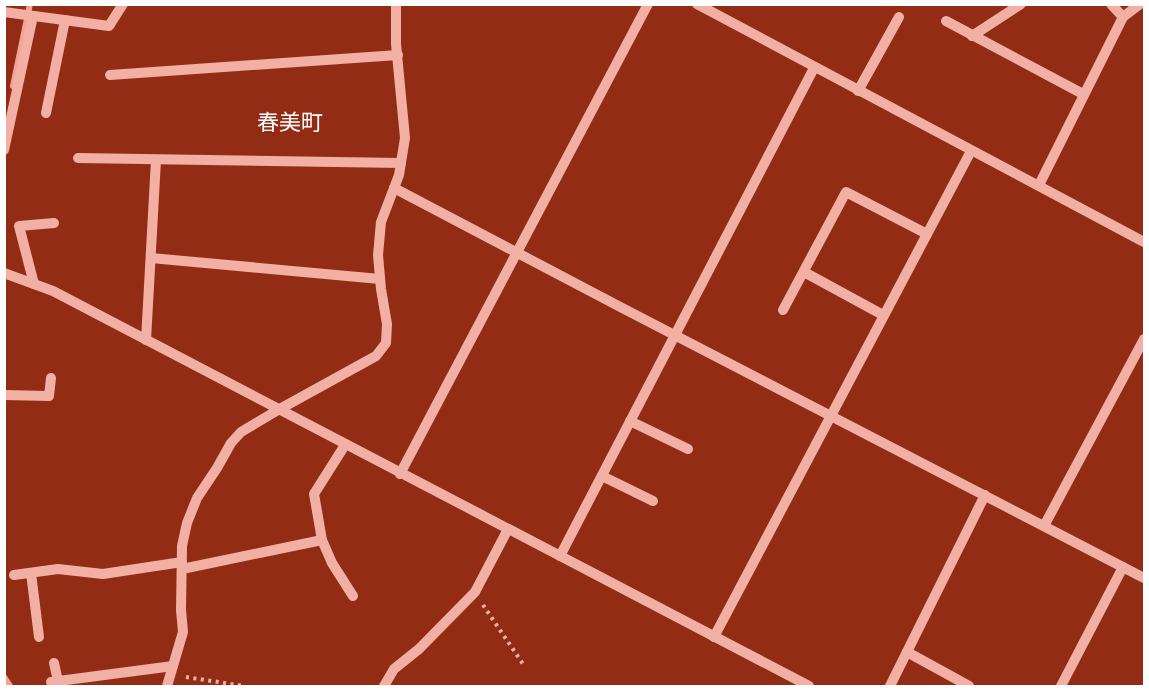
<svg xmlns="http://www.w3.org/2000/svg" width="1149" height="691" viewBox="0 0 1149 691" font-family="'Sofia Sans Condensed','Noto Sans JP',sans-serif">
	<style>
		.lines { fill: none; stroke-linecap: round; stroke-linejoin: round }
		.stream { stroke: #f4a495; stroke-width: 6 }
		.path { stroke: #f1b0a3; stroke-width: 4; stroke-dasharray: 3 4.5; stroke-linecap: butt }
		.minor { stroke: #f1b0a3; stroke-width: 10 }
		.labels { text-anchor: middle; stroke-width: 4.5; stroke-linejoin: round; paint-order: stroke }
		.quarter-label { font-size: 22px; fill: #fff; stroke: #922c15 }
	</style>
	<rect width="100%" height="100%" fill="#922c15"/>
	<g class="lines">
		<g class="stream">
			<polyline points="13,86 30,4"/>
			<polyline points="4,677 10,686"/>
		</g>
		<g class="path">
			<polyline points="483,605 523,664"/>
			<polyline points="186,677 244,686"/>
		</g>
		<g class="minor">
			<polyline points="697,4 1144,242"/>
			<polyline points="1111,4 1123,17"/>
			<polyline points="4,12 109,26 123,4"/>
			<polyline points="946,21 1083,94"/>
			<polyline points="972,36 1021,4"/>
			<polyline points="110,75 398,55"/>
			<polyline points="858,91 899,17"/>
			<polyline points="46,113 65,20"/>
			<polyline points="4,150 33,16"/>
			<polyline points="78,158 401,163"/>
			<polyline points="1039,185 1123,17 1140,4"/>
			<path d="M 394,188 C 643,320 894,449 1144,578"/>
			<polyline points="151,258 380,279"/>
			<polyline points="804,272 883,315"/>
			<polyline points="4,273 53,291 809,686"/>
			<polyline points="34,284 19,226 54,223"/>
			<polyline points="783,310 846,192 927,234"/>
			<polyline points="146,340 156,160"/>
			<polyline points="4,395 49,396 51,378"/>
			<polyline points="630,421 688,449"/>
			<polyline points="345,445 314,494 322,540 332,563 353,596"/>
			<polyline points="400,474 648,4"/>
			<polyline points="602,476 653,501"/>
			<polyline points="1044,526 1144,339"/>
			<polyline points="560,556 814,68"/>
			<polyline points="182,569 322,540"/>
			<polyline points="31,573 39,637"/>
			<polyline points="14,575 58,569 103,574 182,562"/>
			<polyline points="714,637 971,151"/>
			<polyline points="907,652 969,686"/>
			<polyline points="54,663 58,681"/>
			<polyline points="51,682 173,666"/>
			<polyline points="167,686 183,632 181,610 182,546 187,523 197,498 217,468 231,443 241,432 278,410 376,356 386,343 387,324 381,289 378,255 381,222 399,175 405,138 396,44 396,4"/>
			<polyline points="384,686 394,669 419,649 475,592 508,529"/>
			<polyline points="890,686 985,495"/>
			<polyline points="1061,686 1123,567"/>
		</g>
	</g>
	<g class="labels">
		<g class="quarter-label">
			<text x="290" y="130">春美町</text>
		</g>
	</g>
	<rect width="1149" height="691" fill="none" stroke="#ffffff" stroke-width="12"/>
</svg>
